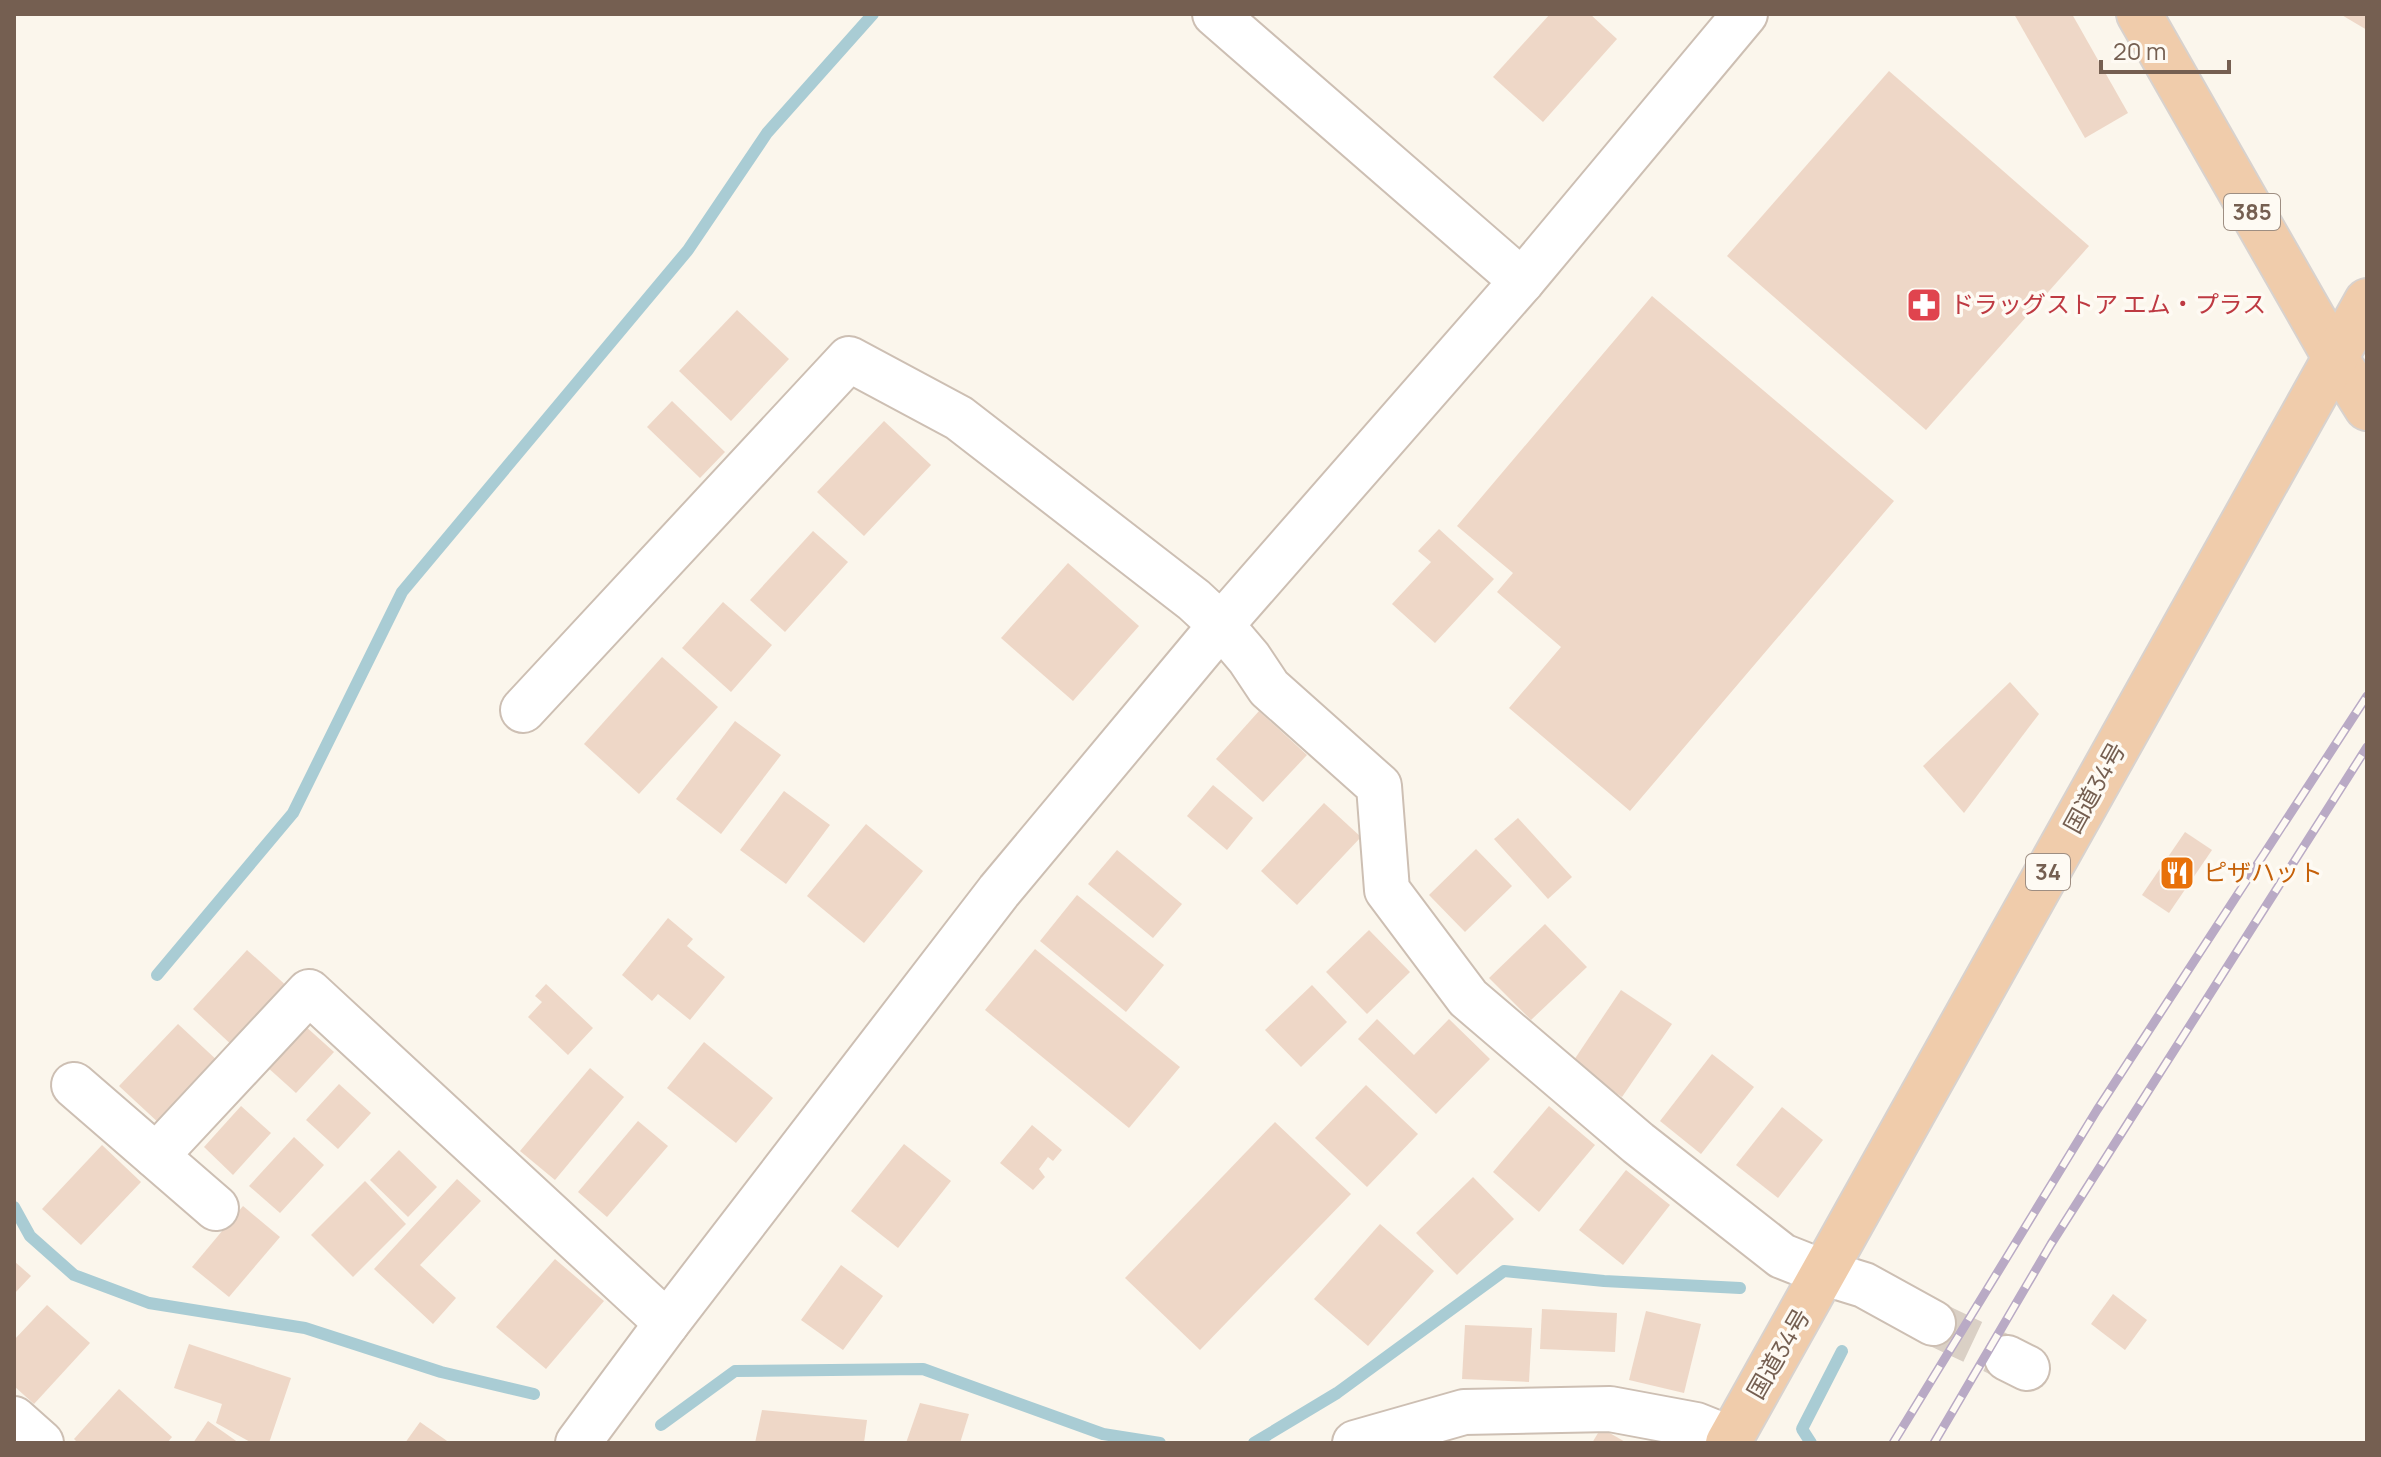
<svg xmlns="http://www.w3.org/2000/svg" width="2381" height="1457" viewBox="0 0 2381 1457" font-family="Manrope,'Noto Sans JP',sans-serif">
	<style>
		.lines { fill: none; stroke-linecap: round; stroke-linejoin: round }
		.stream { stroke: #a9ccd4; stroke-width: 12 }
		.building { fill: #eed7c7 }
		.minor-tunnel { stroke: #dad0c5; stroke-width: 44; stroke-dasharray: 44 22; stroke-linecap: butt }
		.minor-casing { stroke: #cdbfb3; stroke-width: 48 }
		.tertiary-casing { stroke: #cdbfb3; stroke-width: 48 }
		.trunk-casing { stroke: #d8d2ce; stroke-width: 48 }
		.minor { stroke: #fff; stroke-width: 44 }
		.tertiary { stroke: #fff; stroke-width: 44 }
		.trunk { stroke: #f0ccab; stroke-width: 44 }
		.rail-casing { stroke: #b9aac5; stroke-width: 9 }
		.rail { stroke: #fefaf3; stroke-width: 6; stroke-dasharray: 18; stroke-linecap: butt }
		.labels { text-anchor: middle; stroke-width: 7; stroke-linejoin: round; paint-order: stroke }
		.shield { fill: #fefaf3; stroke: #9e8e82; stroke-width: 2 }
		.shield-label { font-size: 22px; font-weight: bold; fill: #755f51 }
		.health-label { font-size: 24px; fill: #be3a42; stroke: #fefaf3; text-anchor: start }
		.street-label { font-size: 24px; fill: #755f51; stroke: #fefaf3 }
		.food-label { font-size: 24px; fill: #c56008; stroke: #fefaf3; text-anchor: start }
	</style>
	<rect width="100%" height="100%" fill="#fbf6ec"/>
	<g class="lines">
		<g class="stream">
			<polyline points="157,975 293,813 402,592 688,250 767,133 873,14"/>
			<polyline points="14,1207 30,1236 74,1275 149,1303 305,1328 441,1372 534,1394"/>
			<polyline points="661,1425 735,1371 923,1369 1103,1434 1160,1443"/>
			<polyline points="1254,1443 1337,1393 1504,1271 1604,1281 1740,1288"/>
			<polyline points="1811,1443 1802,1429 1842,1351"/>
		</g>
	</g>
	<g class="building">
		<polygon points="1550,14 1590,14 1617,39 1543,122 1493,77"/>
		<polygon points="2014,14 2072,14 2128,113 2085,138"/>
		<polygon points="2340,14 2367,14 2367,30"/>
		<polygon points="1889,71 2089,246 1926,430 1727,256"/>
		<polygon points="1652,296 1894,501 1630,811 1509,708 1561,647 1497,592 1513,573 1457,526"/>
		<polygon points="737,310 789,359 731,421 679,371"/>
		<polygon points="672,401 725,452 700,478 647,427"/>
		<polygon points="884,421 931,465 864,536 817,492"/>
		<polygon points="1439,529 1494,579 1435,643 1392,604 1431,562 1418,551"/>
		<polygon points="813,531 848,562 785,632 750,600"/>
		<polygon points="1068,563 1139,626 1073,701 1001,638"/>
		<polygon points="723,602 772,645 731,692 682,648"/>
		<polygon points="662,657 718,707 639,794 584,744"/>
		<polygon points="2010,682 2039,714 1964,813 1923,766"/>
		<polygon points="1259,711 1307,755 1263,802 1216,759"/>
		<polygon points="735,721 781,755 721,834 676,799"/>
		<polygon points="1213,785 1253,818 1227,850 1187,816"/>
		<polygon points="784,791 830,825 786,884 740,850"/>
		<polygon points="1324,803 1361,837 1297,905 1261,871"/>
		<polygon points="1518,818 1572,877 1548,899 1494,839"/>
		<polygon points="866,824 923,871 864,943 807,896"/>
		<polygon points="2185,832 2212,850 2169,913 2142,895"/>
		<polygon points="1476,849 1512,886 1465,932 1429,895"/>
		<polygon points="1117,850 1182,904 1153,938 1088,884"/>
		<polygon points="1077,895 1164,965 1126,1012 1040,941"/>
		<polygon points="668,918 693,939 687,946 725,977 690,1020 658,994 652,1001 622,975"/>
		<polygon points="1545,924 1587,967 1531,1020 1489,978"/>
		<polygon points="1369,930 1410,972 1367,1014 1326,972"/>
		<polygon points="1035,949 1180,1067 1129,1128 985,1010"/>
		<polygon points="247,950 290,989 235,1048 193,1009"/>
		<polygon points="546,984 593,1028 568,1055 528,1017 542,1002 535,996"/>
		<polygon points="1312,985 1347,1022 1301,1067 1265,1030"/>
		<polygon points="1621,990 1672,1024 1622,1097 1572,1063"/>
		<polygon points="1377,1019 1414,1055 1449,1019 1490,1059 1436,1114 1358,1039"/>
		<polygon points="178,1024 220,1063 161,1125 119,1086"/>
		<polygon points="304,1025 334,1052 296,1093 266,1066"/>
		<polygon points="704,1042 773,1098 736,1143 667,1088"/>
		<polygon points="1712,1054 1754,1087 1701,1154 1660,1121"/>
		<polygon points="590,1068 624,1097 555,1180 520,1151"/>
		<polygon points="339,1084 371,1113 338,1149 306,1120"/>
		<polygon points="1366,1085 1418,1134 1367,1187 1315,1138"/>
		<polygon points="241,1106 271,1133 233,1175 204,1147"/>
		<polygon points="1549,1106 1595,1145 1539,1212 1493,1172"/>
		<polygon points="1782,1107 1823,1140 1778,1198 1736,1165"/>
		<polygon points="638,1121 668,1146 607,1217 578,1192"/>
		<polygon points="1275,1122 1351,1194 1200,1350 1125,1278"/>
		<polygon points="1032,1125 1062,1150 1053,1161 1048,1157 1039,1169 1045,1177 1033,1190 1000,1163"/>
		<polygon points="294,1137 324,1165 280,1213 249,1186"/>
		<polygon points="904,1144 951,1181 898,1248 851,1211"/>
		<polygon points="102,1145 141,1182 81,1245 42,1209"/>
		<polygon points="399,1150 437,1187 408,1217 370,1180"/>
		<polygon points="1626,1170 1670,1205 1623,1265 1579,1230"/>
		<polygon points="1473,1177 1514,1219 1457,1275 1416,1233"/>
		<polygon points="457,1179 481,1201 420,1265 456,1298 433,1324 374,1269"/>
		<polygon points="365,1181 406,1224 353,1277 311,1235"/>
		<polygon points="243,1206 280,1237 229,1297 192,1267"/>
		<polygon points="1380,1224 1434,1271 1368,1346 1314,1299"/>
		<polygon points="555,1259 604,1301 546,1369 496,1327"/>
		<polygon points="14,1261 31,1276 14,1294"/>
		<polygon points="841,1265 883,1296 843,1350 801,1320"/>
		<polygon points="2113,1294 2147,1320 2125,1350 2091,1324"/>
		<polygon points="47,1305 90,1343 34,1404 14,1386 14,1340"/>
		<polygon points="1542,1309 1617,1313 1615,1352 1540,1349"/>
		<polygon points="1646,1311 1701,1324 1684,1393 1629,1380"/>
		<polygon points="1465,1325 1532,1328 1529,1382 1462,1379"/>
		<polygon points="189,1344 291,1378 269,1443 252,1443 216,1423 222,1404 174,1388"/>
		<polygon points="119,1389 172,1437 167,1443 78,1443 74,1439"/>
		<polygon points="920,1403 969,1414 960,1443 906,1443"/>
		<polygon points="762,1410 867,1420 864,1443 755,1443"/>
		<polygon points="208,1421 239,1443 193,1443"/>
		<polygon points="420,1422 450,1443 405,1443"/>
		<polygon points="1601,1428 1627,1443 1592,1443"/>
	</g>
	<g class="lines">
		<polyline class="minor-tunnel" points="1933,1323 2007,1358"/>
		<defs>
			<g id="minor">
				<polyline points="1215,14 1522,281"/>
				<polyline points="523,710 849,359 959,418 1194,600 1221,625 1249,658 1269,688 1379,786 1387,890 1468,998 1638,1143 1782,1256 1825,1273 1864,1285 1933,1323"/>
				<polyline points="74,1085 216,1208"/>
				<polyline points="156,1156 309,992 667,1323"/>
				<polyline points="2007,1358 2027,1368"/>
				<polyline points="14,1419 41,1443"/>
				<polyline points="1355,1443 1464,1412 1610,1409 1696,1425 1731,1439"/>
			</g>
			<polyline id="tertiary" points="578,1443 667,1323 999,891 1221,625 1522,281 1745,14"/>
			<g id="trunk">
				<polyline points="2139,14 2335,357 2367,408"/>
				<polyline points="1728,1443 2367,301"/>
			</g>
		</defs>
		<use href="#minor" class="minor-casing"/>
		<use href="#tertiary" class="tertiary-casing"/>
		<use href="#trunk" class="trunk-casing"/>
		<use href="#minor" class="minor"/>
		<use href="#tertiary" class="tertiary"/>
		<use href="#trunk" class="trunk"/>
		<defs>
			<g id="rail">
				<polyline points="1893,1443 2097,1110 2367,696"/>
				<polyline points="1934,1443 2051,1244 2367,747"/>
			</g>
		</defs>
		<use href="#rail" class="rail-casing"/>
		<use href="#rail" class="rail"/>
	</g>
	<defs>
		<symbol id="pharmacy-square" viewBox="-11 -11 22 22"><rect x="-9" y="-9" width="18" height="18" rx="4" fill="#e0444e" stroke="#fefaf3"/><path d="M-2-6h4v4h4v4h-4v4h-4v-4h-4v-4h4Z" fill="#fff"/></symbol>
		<symbol id="restaurant-square" viewBox="-11 -11 22 22"><rect x="-9" y="-9" width="18" height="18" rx="4" fill="#e8710a" stroke="#fefaf3"/><path d="M-5-6h1v4h1v-4h1v4h1v-4h1v5L-1.5 .5V6h-2V.5L-5-1ZM5-6V6H3V1.5H1.5Q1.5-4 5-6Z" fill="#fff"/></symbol>
	</defs>
	<g fill-rule="evenodd">
		<use href="#pharmacy-square" x="1904" y="285" width="40" height="40"/>
		<use href="#restaurant-square" x="2157" y="853" width="40" height="40"/>
	</g>
	<g class="labels">
		<g class="shield">
			<rect x="2224" y="194" width="56" height="36" rx="6"/>
			<rect x="2026" y="854" width="44" height="36" rx="6"/>
		</g>
		<g class="shield-label">
			<text x="2252" y="220">385</text>
			<text x="2048" y="880">34</text>
		</g>
		<g class="health-label">
			<text x="1950" y="313">ドラッグストア エム・プラス</text>
		</g>
		<g class="street-label">
			<text transform="translate(2095 788) rotate(-61)" y="8">国道34号</text>
			<text transform="translate(1779 1354) rotate(-60)" y="8">国道34号</text>
		</g>
		<g class="food-label">
			<text x="2203" y="881">ピザハット</text>
		</g>
	</g>
	<rect width="2381" height="1457" fill="none" stroke="#755f51" stroke-width="32"/>
	<path d="M2101 60v12h128v-12" fill="none" stroke="#755f51" stroke-width="4"/>
	<text x="2113" y="60" font-size="24" fill="#755f51" stroke="#fefaf3" stroke-width="6" paint-order="stroke">20 m</text>
</svg>
